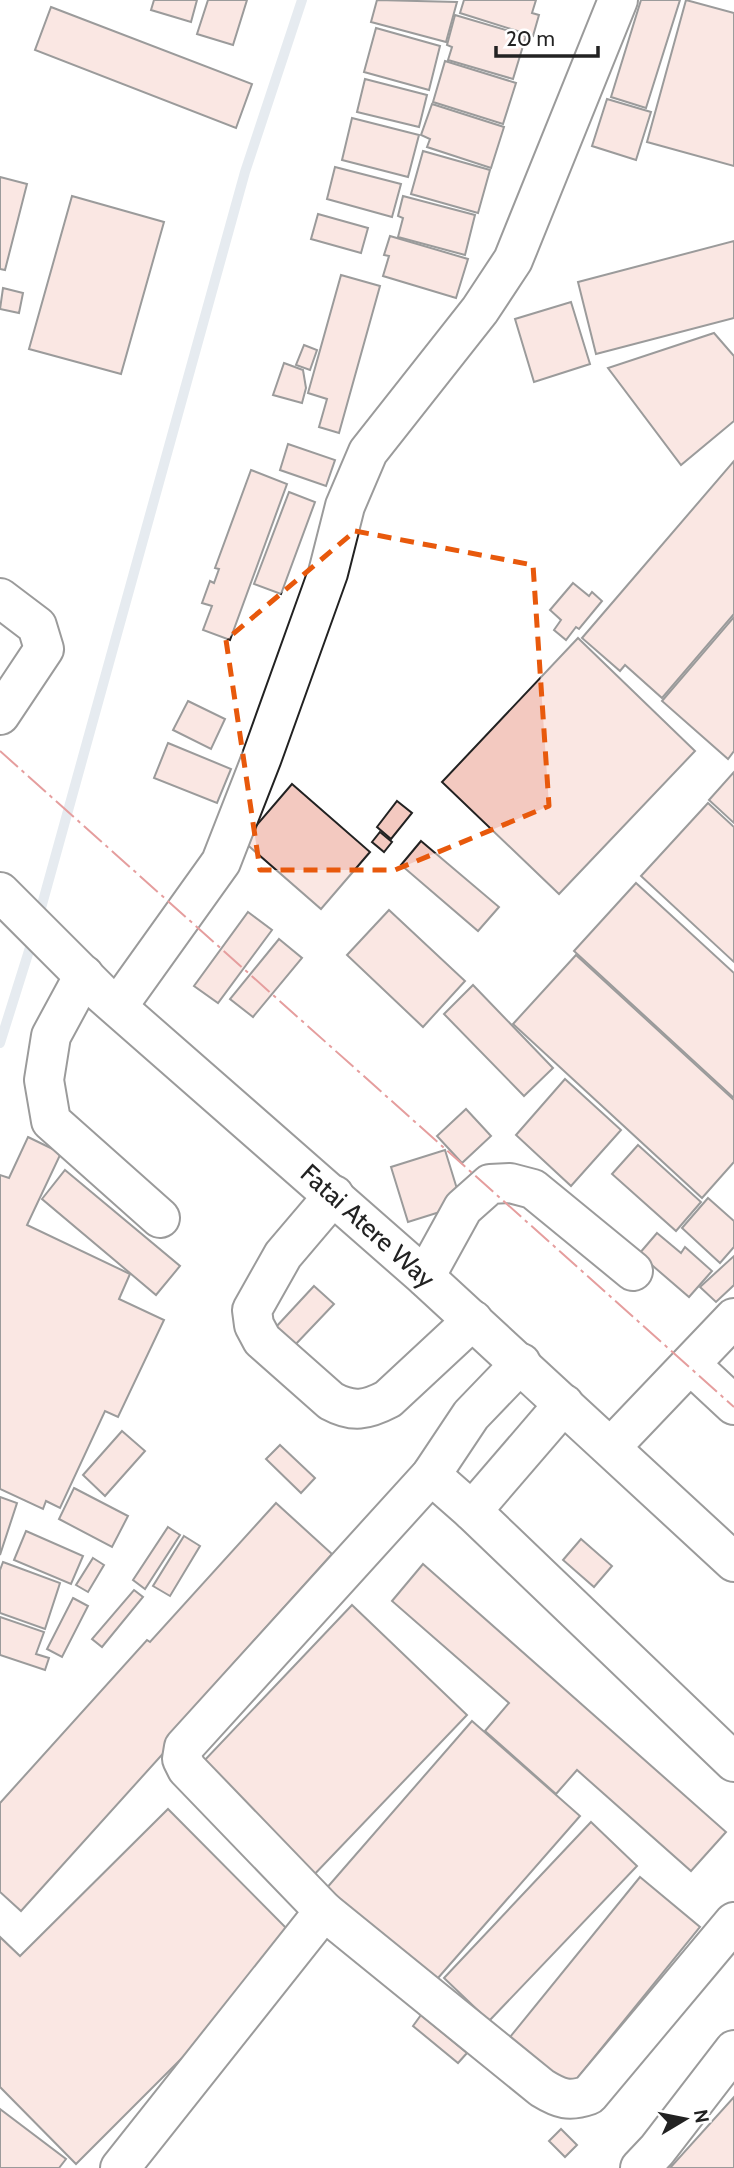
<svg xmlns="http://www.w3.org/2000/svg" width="734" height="2168" viewBox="0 0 734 2168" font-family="Cabin,sans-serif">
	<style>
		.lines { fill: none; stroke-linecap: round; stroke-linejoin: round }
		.stream { stroke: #c7d3dd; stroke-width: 10 }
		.building { fill: #f3c9c0; stroke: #222; stroke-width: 2 }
		.minor-casing { stroke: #222; stroke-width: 42 }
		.minor { stroke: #fff; stroke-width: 38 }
		.power { stroke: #c62828; stroke-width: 2; stroke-dasharray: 24 5 3.5 5; stroke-linecap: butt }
		.marked { fill: none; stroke: #e8590c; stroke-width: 5; stroke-dasharray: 14 9; stroke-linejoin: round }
		.labels { text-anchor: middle; stroke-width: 5; stroke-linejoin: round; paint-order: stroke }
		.street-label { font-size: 26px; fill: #222; stroke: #fff }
	</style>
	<rect width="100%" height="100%" fill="#fff"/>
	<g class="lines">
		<g class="stream">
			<polyline points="38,919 245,172 302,0"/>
			<polyline points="0,1043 33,938"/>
		</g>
	</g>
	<g class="building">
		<polygon points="154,0 197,0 191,22 151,10"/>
		<polygon points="208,0 247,0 233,45 197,34"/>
		<polygon points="377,0 457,2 446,42 371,22"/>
		<polygon points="464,0 536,0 532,13 539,15 533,36 460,13"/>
		<polygon points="641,0 680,0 646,108 611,97"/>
		<polygon points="686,0 734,13 734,166 647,142"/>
		<polygon points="51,7 252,84 236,128 35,50"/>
		<polygon points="455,15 526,36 513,79 448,60 452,47 447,45"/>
		<polygon points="376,28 440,46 429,90 364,72"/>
		<polygon points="445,61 516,83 503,124 433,102"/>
		<polygon points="365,79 427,95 419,127 357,112"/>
		<polygon points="607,99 651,112 636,160 592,146"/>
		<polygon points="432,104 504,127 491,168 427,147 430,139 421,135"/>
		<polygon points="352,118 419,135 408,177 342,160"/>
		<polygon points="423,151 490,170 478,213 411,194"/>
		<polygon points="335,167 401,184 392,217 327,199"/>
		<polygon points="0,177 27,184 5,270 0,269"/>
		<polygon points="72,196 164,222 121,374 29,349"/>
		<polygon points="403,196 475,215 465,255 398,237 403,218 398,216"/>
		<polygon points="318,214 368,228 361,253 311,239"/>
		<polygon points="390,236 468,259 456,298 383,276 389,256 384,255"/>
		<polygon points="734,241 734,318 596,354 578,282"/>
		<polygon points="341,275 380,286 339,433 319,427 327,399 308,393"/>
		<polygon points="3,288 23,293 19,313 0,309"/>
		<polygon points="571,302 590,364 534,382 515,319"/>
		<polygon points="714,333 734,356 734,421 681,465 608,368"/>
		<polygon points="304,345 317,350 310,370 296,365"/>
		<polygon points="284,363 303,370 306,388 302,403 273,395"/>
		<polygon points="288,444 335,460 326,486 280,470"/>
		<polygon points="734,461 734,614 662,698 625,665 620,671 582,638"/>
		<polygon points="251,470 287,484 230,640 203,630 212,606 202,603 210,581 214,583 219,569 215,568"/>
		<polygon points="289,492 315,502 281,594 254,584"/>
		<polygon points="573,583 589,596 592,592 602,601 579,629 576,627 566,640 554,630 561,620 550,610"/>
		<polygon points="734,617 734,751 728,759 662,701"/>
		<polygon points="578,638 695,751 559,894 442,782"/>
		<polygon points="188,701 225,719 211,749 173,730"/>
		<polygon points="168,743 231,769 217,803 154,778"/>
		<polygon points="734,772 734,823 709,800"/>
		<polygon points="292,784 370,852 321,909 243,841"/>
		<polygon points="397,801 412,813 391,839 377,827"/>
		<polygon points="708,803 734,827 734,962 641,876"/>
		<polygon points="380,832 392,842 384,852 372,842"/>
		<polygon points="421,841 499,907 478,931 401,865"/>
		<polygon points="636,883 734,973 734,1098 574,951"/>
		<polygon points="389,910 465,981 423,1027 347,955"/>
		<polygon points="248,912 272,930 218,1003 194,986"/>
		<polygon points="279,939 302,958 253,1017 230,999"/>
		<polygon points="576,955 734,1100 734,1162 702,1198 513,1024"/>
		<polygon points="473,985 553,1068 524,1096 444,1014"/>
		<polygon points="565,1079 621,1130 571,1186 516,1135"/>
		<polygon points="466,1109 491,1136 462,1163 437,1136"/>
		<polygon points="28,1137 61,1153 27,1225 130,1274 119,1299 164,1320 118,1417 105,1411 60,1508 46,1501 43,1509 0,1489 0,1175 9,1178"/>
		<polygon points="638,1145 701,1202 676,1231 612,1174"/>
		<polygon points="445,1150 462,1205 408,1222 391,1167"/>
		<polygon points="65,1170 180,1266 156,1295 42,1199"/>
		<polygon points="708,1198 734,1221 734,1247 720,1263 682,1228"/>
		<polygon points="657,1233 681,1253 685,1247 712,1271 689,1297 639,1254"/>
		<polygon points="734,1256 734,1285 716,1302 700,1287"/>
		<polygon points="314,1286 334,1304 294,1346 275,1328"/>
		<polygon points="122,1431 145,1451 105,1496 83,1475"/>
		<polygon points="280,1445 315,1478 301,1493 266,1459"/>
		<polygon points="74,1488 128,1516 112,1547 59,1519"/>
		<polygon points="0,1497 17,1503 0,1555"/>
		<polygon points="276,1503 332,1554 199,1702 205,1707 21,1911 0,1892 0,1803 147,1640 150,1642"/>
		<polygon points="168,1527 180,1535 145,1589 133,1580"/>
		<polygon points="26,1531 83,1556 71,1584 14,1560"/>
		<polygon points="184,1536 200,1546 170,1596 153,1586"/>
		<polygon points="581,1539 612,1566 594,1587 563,1560"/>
		<polygon points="93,1558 104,1565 88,1592 76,1585"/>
		<polygon points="3,1562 60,1583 45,1629 0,1613 0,1570"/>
		<polygon points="423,1564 726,1832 691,1871 577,1770 556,1794 485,1731 509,1703 392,1601"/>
		<polygon points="134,1590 143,1597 102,1647 92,1639"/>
		<polygon points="73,1598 88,1606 62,1657 47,1649"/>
		<polygon points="352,1605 467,1715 309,1880 202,1763"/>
		<polygon points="0,1617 44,1632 36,1654 49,1658 45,1670 0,1655"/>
		<polygon points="472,1721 580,1816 431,1986 325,1890"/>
		<polygon points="168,1809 299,1941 76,2164 0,2087 0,1937 20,1956"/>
		<polygon points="591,1822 637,1866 489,2021 444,1978"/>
		<polygon points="640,1877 700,1927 566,2092 506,2042"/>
		<polygon points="421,2015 467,2053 458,2063 413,2026"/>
		<polygon points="734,2097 734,2168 670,2168"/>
		<polygon points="0,2109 66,2159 59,2168 0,2168"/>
		<polygon points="561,2129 577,2145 565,2157 549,2141"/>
	</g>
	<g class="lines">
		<defs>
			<g id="minor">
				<polyline points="0,598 37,626 44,649 0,715"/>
				<polyline points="0,892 100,992 425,1277 734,1562"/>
				<polyline points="84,975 51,1036 44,1080 51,1121 160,1218"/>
				<polyline points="118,1006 221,862 262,757 328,573 345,506 368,452 480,310 513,260 618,0"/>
				<path d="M 334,1195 L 283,1255 L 252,1310 L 254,1325 L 262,1340 L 331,1401 C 353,1413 367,1410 388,1399 L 473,1320"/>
				<polyline points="425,1277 463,1208 490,1184 510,1183 533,1189 633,1271"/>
				<polyline points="691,1365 734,1405"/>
				<polyline points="611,1447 734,1318"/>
				<polyline points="431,1475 472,1511 734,1762"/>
				<polyline points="472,1511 564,1404"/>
				<path d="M 324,1911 L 542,2088 C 560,2099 569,2102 589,2095 L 734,1922"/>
				<polyline points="120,2168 324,1911 187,1769 182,1759 184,1747 431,1475 471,1415 521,1363"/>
				<polyline points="640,2168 657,2150 734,2050"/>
			</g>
		</defs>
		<use href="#minor" class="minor-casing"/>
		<use href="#minor" class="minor"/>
		<polyline class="power" points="0,751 734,1407"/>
	</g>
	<path d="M0 0H734V2168H0ZM 355,531 L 533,565 L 549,806 L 395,870 L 260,870 L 226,640 Z" fill="#fff" fill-opacity=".55" fill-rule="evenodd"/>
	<path class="marked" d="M 355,531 L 533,565 L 549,806 L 395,870 L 260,870 L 226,640 Z"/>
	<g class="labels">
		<g class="street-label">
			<text transform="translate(368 1226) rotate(42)" y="9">Fatai Atere Way</text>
		</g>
	</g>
	<g transform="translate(685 2119) rotate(80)" stroke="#ffffff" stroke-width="5" paint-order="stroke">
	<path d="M0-5L12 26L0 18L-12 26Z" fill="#222222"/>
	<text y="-10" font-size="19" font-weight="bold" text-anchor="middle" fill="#222222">N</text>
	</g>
	<path d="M496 46v10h102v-10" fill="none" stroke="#222222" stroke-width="3.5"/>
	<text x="506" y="46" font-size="21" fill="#222222" stroke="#ffffff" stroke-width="5" paint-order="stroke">20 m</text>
</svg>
